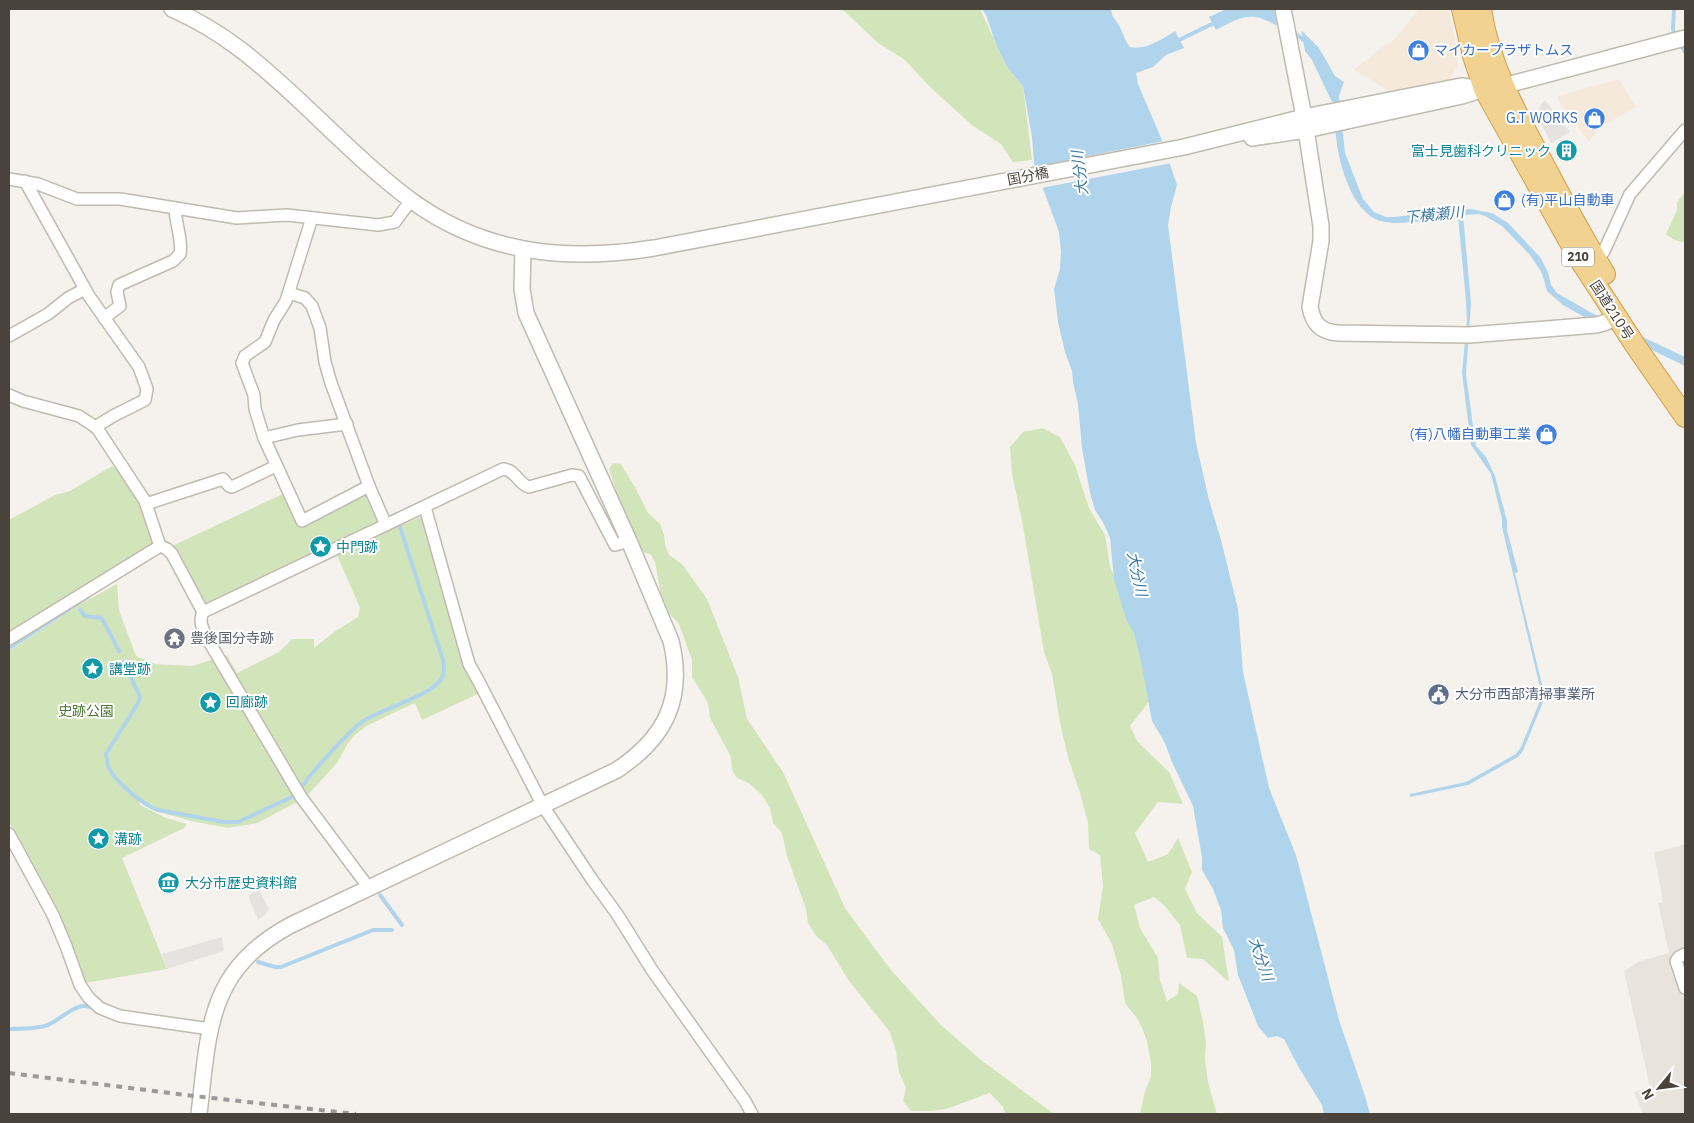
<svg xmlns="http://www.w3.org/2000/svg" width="1694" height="1123" viewBox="0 0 1694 1123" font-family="'IBM Plex Sans','Noto Sans JP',sans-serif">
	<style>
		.residential { fill: #e8e4db }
		.commercial { fill: #f4e9db }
		.green { fill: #d2e5ba }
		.parking { fill: #e4e3e0 }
		.water { fill: #b0d4eb }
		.pier { fill: #f5f2ed }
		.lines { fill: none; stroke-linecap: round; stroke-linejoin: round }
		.stream { stroke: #b0d4eb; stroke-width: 4 }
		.minor-casing { stroke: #c0bab0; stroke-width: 14 }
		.tertiary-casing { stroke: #c0bab0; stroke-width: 18 }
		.trunk-casing { stroke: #cf9d4c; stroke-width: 22 }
		.minor { stroke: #fff; stroke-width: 11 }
		.tertiary { stroke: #fff; stroke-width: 15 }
		.trunk { stroke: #f2d291; stroke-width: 20 }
		.rail { stroke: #9a9a9a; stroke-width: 4; stroke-dasharray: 6 6; stroke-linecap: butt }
		.labels { text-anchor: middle; stroke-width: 4; stroke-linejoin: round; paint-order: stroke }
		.shield { fill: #fff; stroke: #807b76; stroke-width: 1 }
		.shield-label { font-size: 12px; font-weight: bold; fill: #49433b }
		.shop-label { font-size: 14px; fill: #366cbe; stroke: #fff; text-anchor: start }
		.culture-label { font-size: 14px; fill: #0d838f; stroke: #fff; text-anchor: start }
		.street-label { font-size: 14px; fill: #49433b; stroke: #fff }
		.worship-label { font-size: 14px; fill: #5b616d; stroke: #fff; text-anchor: start }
		.service-label { font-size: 14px; fill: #4e5e75; stroke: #fff; text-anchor: start }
		.park-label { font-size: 14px; fill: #4d7632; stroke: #fff }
		.water-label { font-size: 15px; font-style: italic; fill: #3b7aa4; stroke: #fff }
	</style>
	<rect width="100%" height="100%" fill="#f5f2ed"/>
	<polygon class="residential" points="1685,844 1685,950 1675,953 1673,957 1685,995 1685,1114 1643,1114 1634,1092 1650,1087 1624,971 1640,961 1669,953 1658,903 1663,902 1654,853"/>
	<g class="commercial">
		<polygon points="1419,9 1449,9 1458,55 1458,66 1449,80 1393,93 1354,70 1382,47 1394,40"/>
		<polygon points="1619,79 1636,107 1599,128 1589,142 1558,100 1558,96"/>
	</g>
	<g class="green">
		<polygon points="842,9 980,9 1007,67 1023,86 1032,160 1013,162 1001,144 973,126 930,87 905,60 878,43"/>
		<path d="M 1685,192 L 1685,242 C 1677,242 1673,239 1666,234 L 1677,210 L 1677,202 Z"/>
		<polygon points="1042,428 1060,437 1075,465 1089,508 1105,535 1110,566 1137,633 1152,698 1130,726 1138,742 1169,772 1183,804 1158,802 1135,833 1148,862 1168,854 1178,838 1192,872 1185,889 1197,913 1222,937 1229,982 1203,959 1187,958 1180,925 1164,905 1154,897 1134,905 1140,928 1158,958 1160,980 1167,1001 1178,994 1179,983 1197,996 1203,1022 1206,1043 1205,1059 1208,1082 1217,1114 1140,1114 1145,1091 1151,1077 1151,1063 1147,1041 1139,1021 1125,1003 1121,976 1112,944 1098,919 1103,886 1100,855 1089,849 1088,823 1080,793 1068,757 1060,723 1052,674 1044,652 1022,520 1012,474 1010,447 1023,432"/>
		<polygon points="613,463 621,464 636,489 648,513 660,524 664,535 665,544 669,555 682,564 707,599 738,677 747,719 783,772 845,908 890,969 941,1025 981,1060 1054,1114 1005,1114 1003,1107 990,1093 946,1109 931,1111 911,1111 903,1101 906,1088 899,1072 896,1051 890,1032 849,981 827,945 816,936 808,923 806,909 787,856 782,833 773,823 770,808 762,795 750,784 736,777 732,770 731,757 710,718 708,703 692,677 692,660 679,624 668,612 661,595 655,562 651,555 642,551 631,536 609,469"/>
		<path d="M 112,466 C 137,483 145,516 154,543 L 9,636 L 9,520 L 55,495 L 70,491 Z"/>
		<polygon points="368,489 382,523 208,605 204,605 172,546 285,493 301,524"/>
		<polygon points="421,517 426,519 482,692 422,720 415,703 368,725 356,734 348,743 337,763 305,798 257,823 228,828 191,821 163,813 139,802 140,805 166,818 187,824 184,828 122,858 167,969 85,983 71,942 59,913 9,822 9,651 77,606 117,584 119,610 136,656 155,664 192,666 227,655 237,673 279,652 292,639 314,639 314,648 334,632 358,617 360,608 337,555 389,530"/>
	</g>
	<g class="parking">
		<polygon points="1545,100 1570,132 1551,143 1537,115 1541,104"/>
		<polygon points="259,890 269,909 264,916 258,920 248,895"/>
		<polygon points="222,937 224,951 167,969 162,954"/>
	</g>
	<g class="water">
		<path d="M 982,9 L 1111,9 C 1112,18 1114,17 1118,24 C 1123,31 1124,40 1130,47 C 1144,51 1163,39 1175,31 L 1184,48 L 1166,55 L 1153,67 L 1136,73 L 1138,84 L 1161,138 L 1177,185 L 1171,207 L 1168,225 L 1196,443 L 1209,500 L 1221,540 L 1238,609 L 1243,672 L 1269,788 L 1296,855 L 1339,1020 L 1365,1096 L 1370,1114 L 1324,1114 L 1322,1105 L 1298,1066 L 1284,1039 L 1277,1036 L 1268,1038 L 1258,1026 L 1238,975 L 1234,950 L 1223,928 L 1221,910 L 1213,889 L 1202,870 L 1202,857 L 1193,806 L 1172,762 L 1165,743 L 1152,721 L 1141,661 L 1134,633 L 1126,619 L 1114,579 L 1110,538 L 1104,524 L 1095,510 L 1090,493 L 1082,448 L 1078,404 L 1073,382 L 1072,371 L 1065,352 L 1058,322 L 1054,289 L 1060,269 L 1061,251 L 1059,232 L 1034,164 L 1032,137 L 1023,86 L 1007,67 L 996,44 L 986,15 Z"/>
		<path d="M 1226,9 L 1274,9 L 1277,26 C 1251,10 1240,17 1216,30 L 1209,17 Z"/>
		<path d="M 1301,30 L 1319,48 L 1335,76 L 1344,82 L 1339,96 L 1345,153 L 1363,199 L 1374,212 L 1386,217 L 1393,217 L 1470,209 L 1492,213 L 1508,223 L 1540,257 L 1548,272 L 1551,285 L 1557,293 L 1590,312 L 1685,357 L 1685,366 L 1586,318 L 1563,305 L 1547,291 L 1542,273 L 1530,255 L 1502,226 L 1485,216 L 1479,214 L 1463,215 L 1471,303 L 1466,374 L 1475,441 L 1476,446 L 1486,457 L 1495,476 L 1507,521 L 1507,530 L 1518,572 L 1515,573 L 1545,697 L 1523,751 L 1518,757 L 1468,785 L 1410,797 L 1410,794 L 1466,782 L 1516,754 L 1521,747 L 1542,696 L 1502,527 L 1502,519 L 1491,474 L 1471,445 L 1462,373 L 1467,320 L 1466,301 L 1458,216 C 1434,217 1409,226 1385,222 C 1355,218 1341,171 1337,145 C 1335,132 1335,117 1334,103 L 1331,100 L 1312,60 L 1305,51 Z"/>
	</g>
	<polygon class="pier" points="1164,141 1172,163 1041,188 1033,167"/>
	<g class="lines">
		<g class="stream">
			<polyline points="1674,9 1673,29 1675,36"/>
			<polyline points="1292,31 1306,42"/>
			<polyline points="1175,42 1216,22"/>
			<polyline points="1680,44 1685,52"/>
			<polyline points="80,610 85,616 101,618 104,622 119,651"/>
			<polyline points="9,648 89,596"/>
			<path d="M 124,662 L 140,697 L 138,703 L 106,754 C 107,758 107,762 108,766 C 114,781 143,805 158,810 L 224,822 L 238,822 L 294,796"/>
			<path d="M 301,789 C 305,779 351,729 362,722 C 380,709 432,696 442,678 C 445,672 444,666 443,660 L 400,527"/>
			<polyline points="380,895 402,925"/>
			<polyline points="258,962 275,967 281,967 373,930 392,930"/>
			<path d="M 9,1029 C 21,1029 33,1029 45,1026 C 62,1021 76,998 95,1009"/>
		</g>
		<defs>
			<g id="minor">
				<polyline points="9,179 38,184 77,199 120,199 237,218 287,215 378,225 395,222 411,200"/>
				<polyline points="25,181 89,296 139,367 147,389 145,400 113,416 95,427"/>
				<polyline points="310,224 286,301 274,320 265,342 245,356 242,363 254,395 255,409 264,438 302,521 369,486"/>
				<polyline points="1597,261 1604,251 1630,194 1685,130"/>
				<polyline points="289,293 305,298 312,306 320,328 325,362 331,383 369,486 386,525"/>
				<path d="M 104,318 L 120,306 L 117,292 L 119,285 L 173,261 L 180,254 C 183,241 175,222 175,208"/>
				<polyline points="9,336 48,314 68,298 85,289"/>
				<polyline points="9,395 23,401 79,416 97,428 145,501 160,546"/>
				<polyline points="264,438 298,430 347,424"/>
				<polyline points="146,504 223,479 229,486 232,487 276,466"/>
				<polyline points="425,507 469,664 478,680 543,806 593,881 617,914 652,970 745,1101 752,1114"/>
				<path d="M 160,546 L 167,549 L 172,554 L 203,612 C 197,624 206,634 211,645 L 301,797 L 369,888"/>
				<path d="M 203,612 L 503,469 C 516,470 518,484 529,487 L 572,475 L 579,476 L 615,545 L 629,541"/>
				<polyline points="9,639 160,546"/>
				<polyline points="9,834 53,915 66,946 80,985 89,998 100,1008 120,1016 210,1029"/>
				<polyline points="1685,954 1679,957 1676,961 1685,988"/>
			</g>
			<g id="tertiary">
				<path d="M 172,9 C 225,32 260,64 302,103 C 338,137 373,172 412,201 C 485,254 567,262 654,248 L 1184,147 L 1304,117 L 1461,86 L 1484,89"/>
				<path d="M 1283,9 L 1304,117 L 1321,226 L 1321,241 L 1310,307 C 1313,324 1321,332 1338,333 L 1469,335 L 1596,325 L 1604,323 L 1617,317"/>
				<polyline points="1252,138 1306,130 1462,96 1484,89 1503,86 1685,38"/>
				<path d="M 199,1114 C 209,1030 207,970 291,925 L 617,770 C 665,738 685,699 671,641 L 629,541 L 526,313 L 522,289 L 523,249"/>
			</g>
			<g id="trunk">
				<polyline points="1462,9 1473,56 1484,89 1578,257 1635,345 1685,417"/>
				<path d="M 1481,9 C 1489,63 1514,109 1540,157 C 1561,197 1582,236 1605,274"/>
			</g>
		</defs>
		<use href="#minor" class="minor-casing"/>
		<use href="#tertiary" class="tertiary-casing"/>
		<use href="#trunk" class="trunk-casing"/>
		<use href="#minor" class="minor"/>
		<use href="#tertiary" class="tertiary"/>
		<use href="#trunk" class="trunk"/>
		<polyline class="rail" points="9,1073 194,1096 356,1114"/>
	</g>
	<defs>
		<symbol id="shop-disc" viewBox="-11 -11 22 22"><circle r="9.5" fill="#3f7fe0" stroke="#fff"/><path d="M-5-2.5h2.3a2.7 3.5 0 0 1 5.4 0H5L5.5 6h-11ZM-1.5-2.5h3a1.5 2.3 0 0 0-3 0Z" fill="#fff"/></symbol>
		<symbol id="building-disc" viewBox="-11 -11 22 22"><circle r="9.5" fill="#0f9aa8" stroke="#fff"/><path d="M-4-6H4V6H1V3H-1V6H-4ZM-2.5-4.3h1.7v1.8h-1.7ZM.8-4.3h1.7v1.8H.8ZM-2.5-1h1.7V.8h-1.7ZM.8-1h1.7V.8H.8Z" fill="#fff"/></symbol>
		<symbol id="sight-disc" viewBox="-11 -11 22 22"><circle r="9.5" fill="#0f9aa8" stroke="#fff"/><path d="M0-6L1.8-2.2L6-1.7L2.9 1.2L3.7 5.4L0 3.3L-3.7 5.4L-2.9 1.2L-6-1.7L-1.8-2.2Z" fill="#fff"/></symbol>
		<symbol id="temple-disc" viewBox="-11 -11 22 22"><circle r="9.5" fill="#6b7280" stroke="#fff"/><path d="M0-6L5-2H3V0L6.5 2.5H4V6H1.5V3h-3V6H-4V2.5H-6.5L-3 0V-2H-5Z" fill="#fff"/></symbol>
		<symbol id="civic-disc" viewBox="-11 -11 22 22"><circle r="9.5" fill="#5c6f8a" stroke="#fff"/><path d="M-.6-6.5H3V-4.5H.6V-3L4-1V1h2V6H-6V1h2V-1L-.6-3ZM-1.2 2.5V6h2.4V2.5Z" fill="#fff"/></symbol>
		<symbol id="museum-disc" viewBox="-11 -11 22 22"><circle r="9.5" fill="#0f9aa8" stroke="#fff"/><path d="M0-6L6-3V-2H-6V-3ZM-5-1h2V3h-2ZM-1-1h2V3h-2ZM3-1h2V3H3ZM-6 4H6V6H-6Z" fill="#fff"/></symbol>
	</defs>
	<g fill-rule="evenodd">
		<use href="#shop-disc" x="1406" y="38" width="25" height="25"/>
		<use href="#shop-disc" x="1582" y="106" width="25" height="25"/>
		<use href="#building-disc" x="1554" y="138" width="25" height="25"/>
		<use href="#shop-disc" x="1492" y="188" width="25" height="25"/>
		<use href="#shop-disc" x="1534" y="422" width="25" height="25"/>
		<use href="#sight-disc" x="308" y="534" width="25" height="25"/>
		<use href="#temple-disc" x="162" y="626" width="25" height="25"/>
		<use href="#sight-disc" x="80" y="656" width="25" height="25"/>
		<use href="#civic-disc" x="1426" y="682" width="25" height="25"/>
		<use href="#sight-disc" x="198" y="690" width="25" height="25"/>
		<use href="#sight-disc" x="86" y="826" width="25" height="25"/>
		<use href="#museum-disc" x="156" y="870" width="25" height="25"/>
	</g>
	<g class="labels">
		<rect class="shield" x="1562" y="247.5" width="32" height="19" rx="4"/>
		<g class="shield-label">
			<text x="1578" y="261">210</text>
		</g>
		<g class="shop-label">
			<text x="1434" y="55">マイカープラザトムス</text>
			<text x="1578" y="123" text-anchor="end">G.T WORKS</text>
			<text x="1521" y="205">(有)平山自動車</text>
			<text x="1531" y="439" text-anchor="end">(有)八幡自動車工業</text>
		</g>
		<g class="culture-label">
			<text x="1551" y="156" text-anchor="end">富士見歯科クリニック</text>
			<text x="336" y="552">中門跡</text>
			<text x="109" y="674">講堂跡</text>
			<text x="226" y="707">回廊跡</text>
			<text x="114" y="844">溝跡</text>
			<text x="185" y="888">大分市歴史資料館</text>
		</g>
		<g class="street-label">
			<text transform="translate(1028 176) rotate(-11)" y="5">国分橋</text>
			<text transform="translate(1612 310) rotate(57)" y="5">国道210号</text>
		</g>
		<g class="worship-label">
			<text x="190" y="643">豊後国分寺跡</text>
		</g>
		<g class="service-label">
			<text x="1455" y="699">大分市西部清掃事業所</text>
		</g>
		<g class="park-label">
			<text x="86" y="716">史跡公園</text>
		</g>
		<g class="water-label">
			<text transform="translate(1080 173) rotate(-97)" y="5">大分川</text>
			<text transform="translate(1434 215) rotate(-6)" y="5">下横瀬川</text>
			<text transform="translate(1137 574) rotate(78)" y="5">大分川</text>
			<text transform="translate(1261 959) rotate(71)" y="5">大分川</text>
		</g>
	</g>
	<rect width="1694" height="1123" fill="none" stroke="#49433b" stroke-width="20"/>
	<g transform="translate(1659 1088) rotate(241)" stroke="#ffffff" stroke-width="4" paint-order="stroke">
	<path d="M0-4L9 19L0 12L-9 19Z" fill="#49433b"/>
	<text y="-8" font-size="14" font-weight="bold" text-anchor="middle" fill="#49433b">N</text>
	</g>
</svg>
